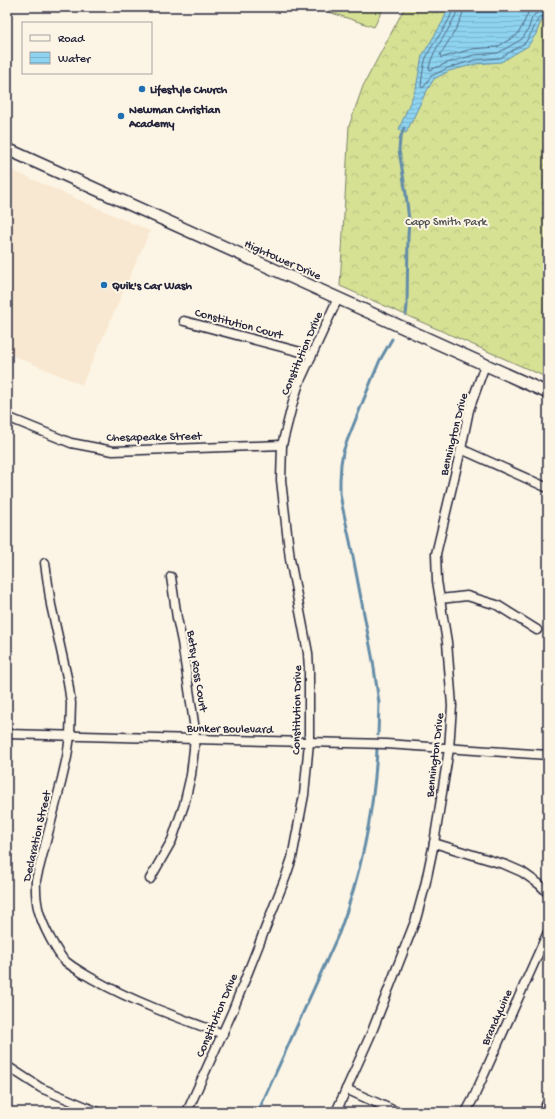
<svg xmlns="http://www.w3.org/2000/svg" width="555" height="1119" viewBox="0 0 555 1119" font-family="'Gochi Hand',sans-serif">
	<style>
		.built { fill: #f9e8d1 }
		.forest { fill: url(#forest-crowns); stroke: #7c8268 }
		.pitch { fill: #d6e194; stroke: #7c8268 }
		.water { fill: url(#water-rules); stroke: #638ca8 }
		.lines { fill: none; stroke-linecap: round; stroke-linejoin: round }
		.shore { stroke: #4d6983; stroke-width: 1 }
		.stream { stroke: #638ca8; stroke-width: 3 }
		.minor-casing { stroke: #22223b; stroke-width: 11 }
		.tertiary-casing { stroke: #22223b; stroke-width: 13 }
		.secondary-casing { stroke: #22223b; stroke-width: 14 }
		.minor { stroke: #fcf5e5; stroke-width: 8 }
		.tertiary { stroke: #fcf5e5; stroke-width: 10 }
		.secondary { stroke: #fcf5e5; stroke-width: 11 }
		.poi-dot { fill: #1f6fb2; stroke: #fcf5e5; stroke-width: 1.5 }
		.labels { text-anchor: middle; stroke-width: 4; stroke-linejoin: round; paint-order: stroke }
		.poi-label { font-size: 12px; font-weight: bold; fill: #22223b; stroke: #fcf5e5; text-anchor: start }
		.park-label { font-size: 12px; fill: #4f5251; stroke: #fcf5e5 }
		.street-label { font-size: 12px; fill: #22223b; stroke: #fcf5e5 }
	</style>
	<defs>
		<pattern id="forest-crowns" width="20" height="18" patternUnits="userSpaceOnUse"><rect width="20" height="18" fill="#d6e194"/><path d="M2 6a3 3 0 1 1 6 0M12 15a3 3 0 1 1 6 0" fill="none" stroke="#b7c180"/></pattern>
		<pattern id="water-rules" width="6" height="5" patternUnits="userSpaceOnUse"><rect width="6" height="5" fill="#8ed3f0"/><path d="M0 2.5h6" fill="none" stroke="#7ab5cf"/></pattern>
	</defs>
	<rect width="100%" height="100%" fill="#fcf5e5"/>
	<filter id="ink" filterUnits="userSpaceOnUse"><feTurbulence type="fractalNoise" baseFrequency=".025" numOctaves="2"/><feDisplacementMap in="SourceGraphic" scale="8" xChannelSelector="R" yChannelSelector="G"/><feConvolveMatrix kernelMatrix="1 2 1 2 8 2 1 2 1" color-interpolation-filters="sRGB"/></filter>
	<g filter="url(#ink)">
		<polygon class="built" points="7,168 150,231 82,385 7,353"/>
		<polygon class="forest" points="405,7 548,7 548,378 340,286 349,126 363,86"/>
		<polygon class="pitch" points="314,7 384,7 374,27"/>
		<polygon class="water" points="449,7 548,7 548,18 547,20 541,21 536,34 528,46 501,62 476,64 449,71 434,79 425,94 406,133 399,129 416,88 422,56 442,23"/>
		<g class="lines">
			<g class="shore">
				<path d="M 453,7 C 451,24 432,42 426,58 C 423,66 422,77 421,86 L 422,88 L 424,87 L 431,76 L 448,68 L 475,60 L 500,58 L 525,43 L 532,32 L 538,19 L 540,17 L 548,16"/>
				<path d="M 458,7 C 457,12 455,17 452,22 C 445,37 432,51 429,68 L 430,70 L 447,63 L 474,55 L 498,53 L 522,39 L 528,30 L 532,18 L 535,14 L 539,12 L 548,11"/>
				<path d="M 464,7 C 463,21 447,43 440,55 L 441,58 L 472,49 L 497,47 L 517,35 L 522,27 L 528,13 L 536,7"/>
			</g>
			<g class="stream">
				<polyline points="404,128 400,139 399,150 406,194 409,220 408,236 407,306 406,314"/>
				<polyline points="378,735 379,703 373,661 350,541 342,505 340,493 340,480 341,464 343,452 347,441 372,379 380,360 392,339"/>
				<path d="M 258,1112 L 339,933 C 361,874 374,812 377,749"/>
			</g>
			<defs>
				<g id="minor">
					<polyline points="184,321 312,355"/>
					<polyline points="7,417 71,443 113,451 282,445"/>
					<polyline points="461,449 548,488"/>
					<path d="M 45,563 L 51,605 L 68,682 L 71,703 L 70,736 L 67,757 L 61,783 L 36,880 C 35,904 39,917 50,938 C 54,945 58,953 63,959 C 71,967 83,973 93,979 C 134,1002 179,1018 223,1034"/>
					<polyline points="440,599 467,596 497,605 537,630"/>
					<polyline points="7,734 386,744 548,755"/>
					<polyline points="434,843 506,865 522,872 539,884 548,893"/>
					<polyline points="150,879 172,840 184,805 191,775 194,749 195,730 182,642 177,618 171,577"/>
					<polyline points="7,1066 41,1088 98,1112"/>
					<polyline points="346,1089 397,1112"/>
					<polyline points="187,1112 233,1010 286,876 292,858 304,795 309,742 309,670 308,653 290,559 281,480 282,445 293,402 299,383 338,298"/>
					<polyline points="336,1112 371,1034 416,919 425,886 434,843 449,749 452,706 447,642 437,581 436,554 461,449 469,410 485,365"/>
					<polyline points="466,1112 473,1099 548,932"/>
				</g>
				<polyline id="tertiary" points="544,1112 548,1103"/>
				<polyline id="secondary" points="7,149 548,393"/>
			</defs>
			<use href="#minor" class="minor-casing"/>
			<use href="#tertiary" class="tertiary-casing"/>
			<use href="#secondary" class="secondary-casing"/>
			<use href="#minor" class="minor"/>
			<use href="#tertiary" class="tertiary"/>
			<use href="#secondary" class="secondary"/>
		</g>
	</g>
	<g class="poi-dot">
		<circle cx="142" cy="89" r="4"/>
		<circle cx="121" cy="116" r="4"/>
		<circle cx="104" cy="285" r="4"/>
	</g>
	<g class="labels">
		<g class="poi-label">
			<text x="150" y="93">Lifestyle Church</text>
			<text x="129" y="113">Newman Christian<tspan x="129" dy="14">Academy</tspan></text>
			<text x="112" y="289">Quik's Car Wash</text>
		</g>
		<g class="park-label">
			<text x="446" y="225">Capp Smith Park</text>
		</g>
		<g class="street-label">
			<text transform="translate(283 259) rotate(24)" y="4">Hightower Drive</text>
			<text transform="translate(239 323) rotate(15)" y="4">Constitution Court</text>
			<text transform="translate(301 353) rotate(-67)" y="4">Constitution Drive</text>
			<text transform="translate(453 434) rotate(-76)" y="4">Bennington Drive</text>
			<text transform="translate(154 436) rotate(-1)" y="4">Chesapeake Street</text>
			<text transform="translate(198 671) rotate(81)" y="4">Betsy Ross Court</text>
			<text transform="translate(296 710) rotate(-89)" y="4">Constitution Drive</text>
			<text transform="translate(230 728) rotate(1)" y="4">Bunker Boulevard</text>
			<text transform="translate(434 755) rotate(-83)" y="4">Bennington Drive</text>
			<text transform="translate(36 836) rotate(-77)" y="4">Declaration Street</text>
			<text transform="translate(216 1015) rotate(-67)" y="4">Constitution Drive</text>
			<text transform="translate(496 1017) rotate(-66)" y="4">Brandywine</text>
		</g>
	</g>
	<rect width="555" height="1119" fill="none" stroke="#fcf5e5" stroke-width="24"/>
	<rect x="12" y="12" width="531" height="1095" fill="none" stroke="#22223b" stroke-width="1.5" filter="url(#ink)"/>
	<rect x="22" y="22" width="130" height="52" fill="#fcf5e5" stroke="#a5a1a1"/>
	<rect x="30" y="35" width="20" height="6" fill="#fcf5e5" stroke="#a5a1a1"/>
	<text x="58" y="42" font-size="12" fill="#22223b">Road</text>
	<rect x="30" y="52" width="20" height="12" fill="url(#water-rules)" stroke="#a5a1a1"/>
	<text x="58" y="62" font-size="12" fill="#22223b">Water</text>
</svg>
